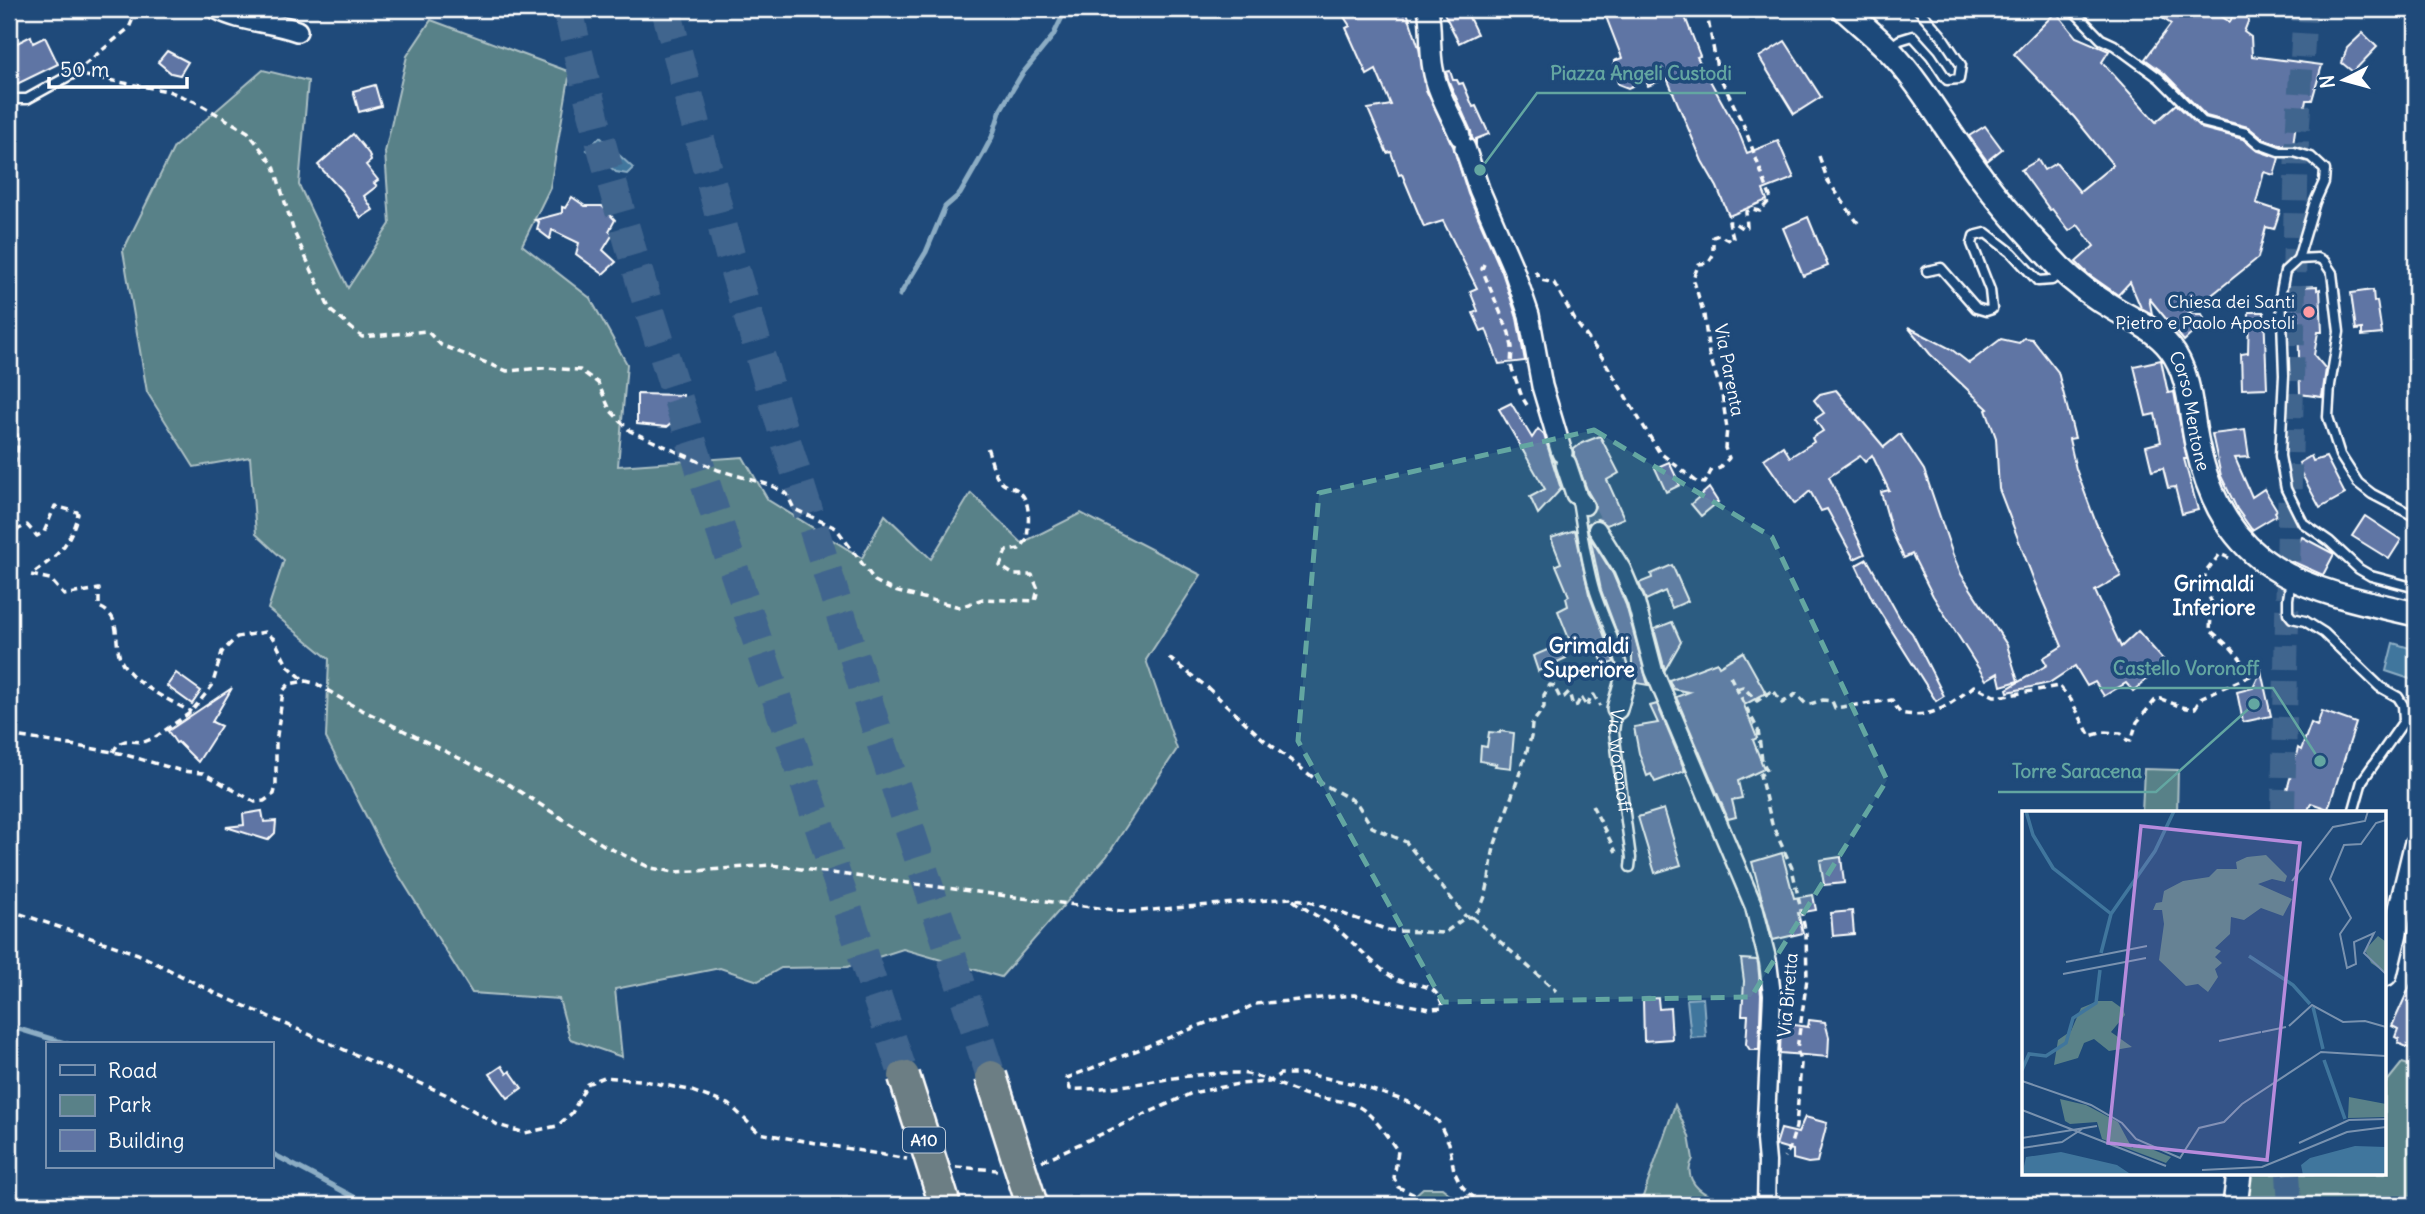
<svg xmlns="http://www.w3.org/2000/svg" width="2425" height="1214" viewBox="0 0 2425 1214" font-family="Delius,sans-serif">
	<style>
		.green { fill: #598188; stroke: #acc0c4; stroke-width: 2 }
		.water { fill: #40769d; stroke: #8cadc4; stroke-width: 2 }
		.lines { fill: none; stroke-linecap: round; stroke-linejoin: round }
		.stream { stroke: #8cadc4; stroke-width: 5 }
		.building { fill: #5f74a4; stroke: #fff; stroke-width: 2 }
		.minor-tunnel { stroke: #41658e; stroke-width: 16; stroke-dasharray: 16 8; stroke-linecap: butt }
		.primary-tunnel { stroke: #41658e; stroke-width: 24; stroke-dasharray: 24 12; stroke-linecap: butt }
		.motorway-tunnel { stroke: #41658e; stroke-width: 30; stroke-dasharray: 30 15; stroke-linecap: butt }
		.service-casing { stroke: #fff; stroke-width: 13 }
		.minor-casing { stroke: #fff; stroke-width: 21 }
		.tertiary-casing { stroke: #fff; stroke-width: 24 }
		.secondary-casing { stroke: #fff; stroke-width: 28 }
		.path { stroke: #fff; stroke-width: 3.5; stroke-dasharray: 7 5; stroke-linecap: butt }
		.service { stroke: #1f4a7a; stroke-width: 8 }
		.minor { stroke: #1f4a7a; stroke-width: 16 }
		.tertiary { stroke: #1f4a7a; stroke-width: 19 }
		.secondary { stroke: #1f4a7a; stroke-width: 23 }
		.motorway-bridge-casing { stroke: #fff; stroke-width: 35; stroke-linecap: butt }
		.motorway-bridge { stroke: #6c7e84; stroke-width: 30 }
		.marked { fill: #63a6a1; fill-opacity: 0.2; stroke: #63a6a1; stroke-width: 5; stroke-dasharray: 14 9; stroke-linejoin: round }
		.poi-dot { fill: #ff9aa2; stroke: #1f4a7a; stroke-width: 2.5 }
		.labels { text-anchor: middle; stroke-width: 7; stroke-linejoin: round; paint-order: stroke }
		.shield { fill: #1f4a7a; stroke: #bcc9d7; stroke-width: 2 }
		.shield-label { font-size: 16px; font-weight: bold; fill: #fff }
		.poi-label { font-size: 18px; fill: #fff; stroke: #1f4a7a; text-anchor: end }
		.street-label { font-size: 18px; fill: #fff; stroke: #1f4a7a }
		.quarter-label { font-size: 21px; font-weight: bold; fill: #fff; stroke: #1f4a7a }
		.inset-river { fill: none; stroke: #40769d; stroke-width: 3.5 }
		.inset-road { fill: none; stroke: #7992af; stroke-width: 2 }
		.view { fill: #b68bdc; fill-opacity: 0.15; stroke: #b68bdc; stroke-width: 3.5 }
		.inset-edge { fill: none; stroke: #fff; stroke-width: 3.5 }
		.leader { fill: none; stroke: #63a6a1; stroke-width: 2.5 }
		.callout-dot { fill: #63a6a1; stroke: #1f4a7a; stroke-width: 2.5 }
		.callout-label { font-size: 19px; text-anchor: middle; font-weight: bold; fill: #63a6a1; stroke: #1f4a7a; stroke-width: 7; stroke-linejoin: round; paint-order: stroke }
	</style>
	<rect width="100%" height="100%" fill="#1f4a7a"/>
	<filter id="ink" filterUnits="userSpaceOnUse"><feTurbulence type="fractalNoise" baseFrequency=".0143" numOctaves="2"/><feDisplacementMap in="SourceGraphic" scale="14" xChannelSelector="R" yChannelSelector="G"/><feConvolveMatrix kernelMatrix="1 2 1 2 8 2 1 2 1" color-interpolation-filters="sRGB"/></filter>
	<g filter="url(#ink)">
		<g class="green">
			<polygon points="431,20 570,72 550,188 522,245 590,298 627,364 618,466 743,457 768,500 862,558 885,515 931,559 971,493 1022,543 1081,513 1201,575 1146,660 1177,749 1107,856 1001,977 903,949 847,967 781,968 758,981 720,968 615,989 622,1057 570,1039 559,999 472,993 385,853 326,738 329,659 268,609 284,560 256,534 250,457 194,467 147,392 123,251 174,147 263,70 308,81 299,185 348,288 390,224 385,152 407,56"/>
			<polygon points="2144,769 2178,770 2177,813 2142,813"/>
			<polygon points="2416,1062 2416,1179 2409,1205 2245,1205 2252,1174 2385,1174 2385,1084 2402,1063 2412,1066"/>
			<path d="M 1675,1105 L 1689,1136 L 1693,1159 C 1684,1174 1694,1188 1708,1195 L 1709,1205 L 1640,1205 Z"/>
			<polygon points="1423,1188 1442,1188 1464,1205 1404,1205"/>
		</g>
		<g class="water">
			<polygon points="600,137 633,168 627,174 616,172 601,159 599,160 587,150"/>
			<polygon points="2393,643 2416,650 2416,681 2386,671"/>
			<polygon points="1703,998 1706,1037 1691,1038 1687,999"/>
		</g>
		<g class="lines">
			<g class="stream">
				<polyline points="900,295 926,252 945,207 960,194 983,154 992,137 1001,109 1022,74 1053,36 1066,9"/>
				<polyline points="9,1026 68,1044"/>
				<polyline points="271,1153 369,1205"/>
			</g>
		</g>
		<g class="building">
			<polygon points="1339,9 1406,9 1419,48 1426,90 1453,146 1468,194 1502,272 1517,318 1525,361 1499,364 1486,329 1481,331 1473,313 1478,311 1470,291 1477,288 1443,221 1424,227 1402,174 1399,175 1391,152 1387,153 1368,109 1391,105 1376,70 1367,75 1346,28 1350,26"/>
			<polygon points="1442,9 1465,9 1477,34 1459,43"/>
			<polygon points="1603,9 1682,9 1700,56 1697,57 1739,133 1747,153 1778,141 1794,178 1763,190 1767,200 1729,216 1717,187 1702,161 1667,78 1648,86 1646,80 1628,88 1618,84 1614,61 1622,58"/>
			<polygon points="2149,9 2210,9 2230,22 2235,9 2253,9 2244,32 2251,37 2252,56 2322,65 2312,100 2306,100 2303,116 2297,116 2293,145 2282,145 2262,138 2248,127 2206,116 2164,73 2145,59 2171,24"/>
			<polygon points="2056,12 2076,37 2109,51 2102,62 2156,122 2176,104 2201,128 2243,139 2256,150 2279,158 2274,175 2264,172 2256,203 2280,211 2274,229 2266,227 2258,258 2188,314 2202,314 2207,325 2197,329 2184,341 2149,298 2152,314 2141,308 2130,282 2118,295 2088,274 2076,262 2094,246 2078,225 2069,231 2052,209 2050,210 2021,170 2038,160 2044,170 2056,163 2080,192 2113,165 2074,117 2014,54"/>
			<polygon points="2363,33 2377,47 2353,72 2342,63 2347,48"/>
			<polygon points="31,36 33,43 45,37 58,64 13,86 9,77 9,47"/>
			<polygon points="1785,41 1821,97 1794,114 1759,57"/>
			<polygon points="167,51 188,62 180,75 171,73 158,62"/>
			<polygon points="1450,71 1453,80 1457,80 1459,84 1463,83 1473,107 1476,106 1489,134 1476,139 1476,144 1472,138 1471,131 1449,82 1446,72"/>
			<polygon points="375,85 381,106 359,112 353,91"/>
			<polygon points="1985,126 2002,149 1987,161 1969,136"/>
			<polygon points="353,134 369,154 371,161 366,165 378,180 374,183 377,186 364,196 373,210 361,218 342,191 318,165"/>
			<polygon points="572,197 585,206 602,206 615,220 609,231 613,234 603,250 616,262 603,274 576,254 579,243 552,230 550,239 537,229 539,222 535,220 562,213 562,207 565,208"/>
			<polygon points="1808,217 1828,266 1803,276 1783,228"/>
			<polygon points="2317,286 2317,290 2320,289 2322,332 2318,332 2314,355 2326,369 2322,397 2300,394 2298,317 2288,318 2288,305 2297,304 2296,291 2299,291 2299,287"/>
			<polygon points="2373,290 2374,302 2377,301 2382,334 2362,336 2362,329 2356,330 2351,293"/>
			<polygon points="2249,312 2264,312 2267,388 2242,389 2241,354 2248,353"/>
			<polygon points="1908,327 1951,349 1969,363 2001,339 2019,343 2024,338 2032,339 2058,372 2075,438 2069,439 2076,469 2096,523 2121,576 2095,591 2121,647 2138,631 2166,663 2133,691 2126,683 2104,696 2095,682 2087,686 2075,666 2049,683 2008,692 2007,689 2047,665 2043,658 2062,646 2035,583 1999,489 1996,438 1986,410 1988,409 1930,354"/>
			<polygon points="2161,360 2168,393 2174,392 2187,459 2184,459 2198,510 2182,514 2175,487 2168,488 2163,468 2152,471 2146,446 2161,442 2155,414 2146,416 2134,366"/>
			<polygon points="1836,390 1884,447 1900,434 1924,470 1953,555 1961,574 2007,645 2018,681 2001,686 1998,673 1986,680 1933,596 1912,554 1904,558 1892,532 1881,492 1889,490 1872,455 1865,462 1860,456 1829,477 1865,554 1854,559 1827,509 1821,511 1810,491 1795,504 1764,459 1783,446 1790,457 1814,442 1812,438 1823,431 1815,419 1824,413 1814,400 1820,394"/>
			<polygon points="637,394 683,395 683,410 672,410 672,423 667,427 637,424"/>
			<polygon points="1511,403 1532,438 1538,429 1544,435 1561,489 1538,514 1530,497 1545,489 1499,409"/>
			<polygon points="2245,430 2249,457 2235,458 2252,497 2264,489 2277,510 2275,512 2277,515 2252,530 2237,509 2221,476 2212,434"/>
			<polygon points="1600,436 1619,473 1607,480 1624,518 1607,525 1597,519 1588,524 1586,516 1594,511 1595,504 1588,492 1574,455 1574,449 1582,443"/>
			<polygon points="2311,456 2313,461 2326,457 2345,494 2320,508 2299,469 2301,468 2299,463"/>
			<polygon points="1669,462 1680,485 1666,492 1655,468"/>
			<polygon points="1709,488 1718,502 1701,516 1691,504"/>
			<polygon points="2365,516 2401,540 2389,559 2352,536"/>
			<polygon points="1575,530 1589,594 1614,662 1605,666 1594,645 1574,651 1558,611 1568,606 1566,598 1569,596 1556,565 1561,563 1551,538"/>
			<polygon points="1590,537 1613,574 1626,605 1648,685 1637,683 1637,676 1632,670 1632,655 1626,657 1601,590"/>
			<polygon points="2302,537 2334,554 2323,575 2289,560"/>
			<polygon points="1867,559 1902,622 1912,633 1944,696 1936,701 1873,601 1856,565"/>
			<polygon points="1672,565 1688,601 1672,608 1665,591 1646,600 1639,583 1652,578 1651,574"/>
			<polygon points="1672,622 1681,642 1665,670 1654,629"/>
			<polygon points="1561,644 1566,658 1538,671 1533,656"/>
			<polygon points="1743,652 1766,693 1744,705 1757,738 1753,740 1764,769 1738,781 1742,798 1732,800 1736,817 1728,819 1676,697 1689,692 1673,689 1669,680 1717,662 1719,666"/>
			<polygon points="2261,671 2271,716 2243,722 2237,692 2253,688"/>
			<polygon points="176,673 201,691 192,704 167,686"/>
			<polygon points="232,688 212,722 221,726 198,762 178,742 176,743 168,731"/>
			<polygon points="1657,704 1685,771 1655,782 1651,774 1647,776 1639,753 1634,727 1658,723 1650,706"/>
			<polygon points="2322,711 2356,723 2328,809 2311,803 2307,813 2304,813 2283,806 2287,795 2286,794 2298,748 2301,750 2311,723 2317,726"/>
			<polygon points="1500,731 1514,733 1511,768 1495,766 1496,764 1480,761 1481,746 1487,747 1489,732 1500,733"/>
			<polygon points="1664,809 1681,865 1655,873 1638,817"/>
			<polygon points="262,811 264,822 276,821 275,833 268,840 226,827 244,825 243,814"/>
			<polygon points="1782,853 1794,898 1813,895 1816,910 1798,913 1803,933 1773,940 1752,862"/>
			<polygon points="1841,857 1844,883 1824,885 1820,860"/>
			<polygon points="1852,911 1854,934 1833,936 1831,913"/>
			<polygon points="1741,959 1757,960 1758,964 1761,995 1759,1050 1750,1050 1746,1044 1748,1015 1742,1015 1744,981"/>
			<polygon points="2416,973 2416,1036 2411,1049 2398,1043 2399,1039 2395,1037 2398,1029 2392,1026"/>
			<polygon points="1658,998 1659,1009 1670,1008 1672,1039 1644,1041 1643,999"/>
			<polygon points="1809,1020 1825,1022 1829,1037 1828,1057 1780,1053 1781,1023 1808,1027"/>
			<polygon points="502,1066 507,1074 510,1071 522,1088 508,1098 490,1074"/>
			<polygon points="1805,1117 1827,1123 1817,1162 1808,1163 1793,1159 1793,1150 1776,1145 1781,1129 1798,1133"/>
		</g>
		<g class="lines">
			<polyline class="minor-tunnel" points="1585,506 1597,529"/>
			<g class="primary-tunnel">
				<polyline points="2283,813 2297,140 2305,9"/>
				<polyline points="2288,1174 2290,1205"/>
			</g>
			<g class="motorway-tunnel">
				<path d="M 568,9 C 606,181 661,348 716,516 C 778,703 840,889 904,1076"/>
				<polyline points="666,9 730,255 786,441 876,727 991,1076"/>
			</g>
			<defs>
				<g id="service">
					<polyline points="2072,9 2101,39 2114,45 2159,78 2203,122 2246,133 2259,144 2281,152 2294,152 2311,157 2325,170 2324,182 2315,202 2298,259"/>
					<polyline points="1890,47 1900,40 1913,36 1931,56 1947,80 1959,79 1961,65 1941,35 1918,9"/>
					<polyline points="9,99 27,99 74,73"/>
					<polyline points="1927,271 1941,268 1976,308 1986,311 1992,309 1990,290 1972,244 1974,236 1986,233 2012,253 2038,281 2052,280 2060,272"/>
					<path d="M 1577,500 C 1582,531 1586,562 1595,592 C 1605,622 1620,649 1625,680"/>
					<polyline points="2416,517 2372,494 2358,483 2340,455 2328,417 2330,385 2339,332 2332,273 2324,261 2318,258 2298,259 2285,271 2281,292 2284,375 2280,456 2286,489 2303,523 2329,541 2359,569 2371,576 2416,588"/>
					<polyline points="2291,579 2288,599 2288,613 2292,618 2305,621 2324,633 2380,687 2398,697 2403,705 2404,721 2362,781 2353,813"/>
					<path id="s1" d="M 1617,709 L 1614,732 L 1631,858 L 1630,867"/>
				</g>
				<g id="minor">
					<polyline points="1576,494 1585,506"/>
					<polyline points="1597,529 1622,569 1636,602 1654,671 1754,907 1768,962 1772,995 1765,1140 1767,1162 1766,1205"/>
				</g>
				<g id="tertiary">
					<path d="M 217,9 C 241,22 271,21 297,31"/>
					<path d="M 1428,9 C 1432,29 1429,49 1433,69 C 1437,92 1451,115 1460,136"/>
					<polyline points="1465,148 1479,189 1513,268 1529,315 1542,386 1562,453"/>
					<polyline points="1566,464 1576,494"/>
					<polyline points="1617,709 1625,680"/>
				</g>
				<g id="secondary">
					<path id="s2" d="M 1844,9 C 1858,22 1873,34 1887,48 C 1921,83 1945,128 1974,167 C 1999,203 2030,236 2060,268 C 2075,283 2096,298 2115,309 C 2135,321 2155,329 2170,348 C 2191,375 2190,412 2197,444 C 2225,573 2302,589 2416,614"/>
					<polyline points="2385,974 2416,846"/>
					<polyline points="2235,1205 2239,1174"/>
				</g>
			</defs>
			<use href="#service" class="service-casing"/>
			<use href="#minor" class="minor-casing"/>
			<use href="#tertiary" class="tertiary-casing"/>
			<use href="#secondary" class="secondary-casing"/>
			<g class="path">
				<polyline points="1401,9 1410,21"/>
				<polyline points="84,65 129,28 137,9"/>
				<path d="M 86,76 L 168,91 L 194,101 L 248,132 L 274,166 L 294,232 L 330,310 L 362,337 L 427,331 L 441,345 L 507,371 L 543,368 L 580,370 L 598,383 L 610,410 L 630,431 L 718,470 L 770,485 L 787,494 L 794,509 L 836,528 L 875,581 L 894,591 L 960,607 L 983,599 L 1035,601 L 1038,589 L 1032,575 L 1014,575 L 1000,566 L 1006,551 L 1019,549 L 1027,540 C 1028,523 1033,500 1016,489 C 1011,486 1005,487 1001,482 C 993,473 991,458 987,447"/>
				<polyline points="1819,156 1828,181 1858,223"/>
				<polyline points="1484,264 1482,269 1509,333 1512,347 1511,366 1522,397 1527,405"/>
				<polyline points="1535,271 1541,280 1554,283 1576,322 1602,357 1659,452 1697,482 1705,483 1711,471 1720,468 1729,458 1725,448 1727,429 1722,394 1709,354 1704,315 1693,278 1699,264 1708,263 1713,255 1713,237 1719,235 1730,241 1733,238 1729,222 1733,222 1742,228 1747,227 1746,212 1752,209 1760,211 1771,199 1744,126 1718,73 1706,9"/>
				<polyline points="9,330 10,329"/>
				<path d="M 9,411 C 20,429 21,456 9,474"/>
				<path d="M 9,520 L 13,528 L 17,530 L 27,525 L 37,536 L 44,532 L 55,506 L 77,512 L 78,514 C 68,548 59,554 31,575 L 50,579 L 64,595 L 99,589 L 99,607 C 125,617 111,645 123,664 C 138,687 168,699 191,712"/>
				<polyline points="1169,658 1208,688 1263,739 1319,782 1356,802 1372,827 1406,842 1466,917"/>
				<polyline points="1730,676 1758,730 1762,760 1767,771 1760,775 1772,824 1792,868 1806,934 1807,979 1797,1049 1801,1064 1796,1127 1789,1150 1784,1157"/>
				<path d="M 1737,689 L 1743,687 L 1757,701 L 1773,690 L 1782,703 L 1796,694 L 1807,705 L 1823,700 L 1832,701 L 1835,708 L 1892,700 L 1900,713 C 1932,720 1949,705 1974,686 L 1994,696 L 2004,696 L 2059,686 L 2071,700 L 2090,736 L 2104,732 L 2121,733 L 2127,740 L 2131,741 L 2137,722 L 2157,698 C 2171,701 2182,710 2195,708 L 2202,697 L 2250,676 L 2251,671 L 2232,649 L 2210,630 L 2212,603 L 2205,588 L 2205,573 L 2220,554 L 2229,558"/>
				<path d="M 9,735 L 119,753 L 182,771 L 203,773 L 255,802 L 264,801 L 274,794 L 276,786 L 276,743 L 283,691 L 289,684 L 306,681 L 317,684 L 350,704 L 475,766 L 508,784 L 605,846 L 651,868 L 674,872 L 696,871 L 771,865 L 1129,912 L 1291,898 L 1307,901 L 1388,930 L 1398,931 L 1444,933 L 1466,917 L 1472,917 C 1492,901 1488,864 1496,841 C 1508,806 1521,772 1531,737 L 1532,724 L 1544,707 L 1544,695 L 1550,685 L 1554,686 L 1560,698 L 1564,697 L 1569,692 L 1573,706 L 1577,705 L 1581,697 L 1587,707 L 1591,696 L 1594,695 L 1600,706"/>
				<polyline points="113,752 118,744 125,741 144,742 154,738 191,712 212,686 222,652 237,637 265,632 274,639 287,665 306,682"/>
				<polyline points="1592,805 1616,852"/>
				<path d="M 1293,900 C 1307,911 1323,919 1338,930 C 1352,941 1382,973 1396,979 C 1417,988 1437,980 1443,1008 L 1430,1009 L 1354,995 L 1255,1004 L 1238,1013 L 1211,1021 L 1067,1078 L 1070,1089 C 1125,1091 1180,1072 1235,1073 C 1259,1073 1284,1088 1307,1095 C 1323,1100 1343,1099 1359,1107 C 1375,1116 1387,1137 1398,1151 L 1394,1178 L 1398,1187 L 1421,1198 L 1431,1197 L 1442,1205"/>
				<polyline points="9,910 138,954 215,993 445,1094 498,1125 525,1133 557,1126 572,1113 587,1084 604,1077 640,1080 689,1090 730,1105 759,1133 907,1159"/>
				<polyline points="1472,917 1556,991"/>
				<polyline points="1042,1161 1192,1093 1238,1084 1269,1082 1280,1074 1306,1074 1355,1084 1414,1104 1438,1121 1449,1143 1454,1171 1461,1185 1469,1194 1488,1205"/>
				<polyline points="956,1167 997,1170"/>
			</g>
			<use href="#service" class="service"/>
			<use href="#minor" class="minor"/>
			<use href="#tertiary" class="tertiary"/>
			<use href="#secondary" class="secondary"/>
			<defs>
				<g id="motorway-bridge">
					<polyline points="904,1076 945,1205"/>
					<polyline points="991,1076 1032,1205"/>
				</g>
			</defs>
			<use href="#motorway-bridge" class="motorway-bridge-casing"/>
			<use href="#motorway-bridge" class="motorway-bridge"/>
		</g>
	</g>
	<path class="marked" d="M 1594,430 L 1772,537 L 1887,780 L 1751,997 L 1443,1002 L 1298,741 L 1319,493 Z"/>
	<circle class="poi-dot" cx="2309" cy="312" r="7"/>
	<g class="labels">
		<rect class="shield" x="903" y="1127.5" width="42" height="25" rx="5"/>
		<g class="shield-label">
			<text x="924" y="1146">A10</text>
		</g>
		<g class="poi-label">
			<text x="2295" y="308">Chiesa dei Santi<tspan x="2295" dy="21">Pietro e Paolo Apostoli</tspan></text>
		</g>
		<g class="street-label">
			<text transform="translate(1729 370) rotate(79)" y="6">Via Parenta</text>
			<text dy="6" stroke="none"><textPath href="#s2" startOffset="542">Corso Mentone</textPath></text>
			<text dy="6" stroke="none"><textPath href="#s1" startOffset="52">Via Woronoff</textPath></text>
			<text transform="translate(1788 995) rotate(-85)" y="6">Via Biretta</text>
		</g>
		<g class="quarter-label">
			<text x="2214" y="591">Grimaldi<tspan x="2214" dy="24">Inferiore</tspan></text>
			<text x="1589" y="653">Grimaldi<tspan x="1589" dy="24">Superiore</tspan></text>
		</g>
	</g>
	<g transform="translate(2022 811)">
		<rect width="364" height="364" fill="#1f4a7a"/>
		<path d="M 244,44 L 265,65 L 263,71 L 250,68 L 236,73 L 270,88 L 261,105 L 239,97 L 222,109 L 209,106 L 208,123 L 193,137 L 199,140 L 193,146 L 200,152 L 193,158 L 196,166 L 186,181 L 176,173 L 164,175 L 137,149 L 142,113 L 140,99 L 131,99 L 134,92 L 140,91 L 142,80 L 161,70 L 187,66 L 195,58 L 215,58 L 214,51 L 225,46 ZM 356,125 L 364,131 L 364,162 L 349,152 L 343,139 ZM 76,190 L 90,190 L 101,198 L 103,204 L 89,221 L 110,236 L 87,240 L 72,228 L 62,232 L 56,247 L 32,254 L 36,229 L 49,220 L 59,197 ZM 327,286 L 364,293 L 364,306 L 326,307 ZM 38,288 L 64,294 L 96,311 L 110,337 L 117,333 L 149,346 L 144,352 L 80,328 L 75,311 L 48,313 L 43,310 Z" fill="#598188"/>
		<path d="M 333,335 L 364,336 L 364,364 L 281,364 L 279,354 L 288,347 ZM 39,341 L 95,354 L 110,364 L 0,364 L 4,346 Z" fill="#40769d"/>
		<path class="inset-river" d="M 4,0 L 11,24 L 31,57 L 88,102M 79,142 L 89,103 L 133,40 L 152,0M 227,145 L 271,174 L 288,193M 291,196 L 301,238M 302,249 L 323,308M 0,259 L 7,243 L 24,245 L 44,232 L 51,207 L 74,192 L 78,159"/>
		<path class="inset-road" d="M 364,9 L 354,12 L 339,33 L 322,34 L 308,68 L 329,107 L 318,123 L 325,157 L 334,153 L 332,131 L 352,122 L 342,142 L 364,163M 270,70 L 311,16 L 343,10 L 346,0M 44,151 L 125,135M 41,163 L 124,147M 267,215 L 290,194 L 321,211 L 343,210 L 364,216M 240,221 L 264,216M 197,230 L 239,221M 0,270 L 69,294 L 100,312 L 114,328 L 158,347 L 177,317 L 202,311 L 220,293 L 299,241 L 364,245M 0,299 L 144,355M 0,327 L 75,315M 277,332 L 327,309 L 364,308M 0,337 L 40,331 L 60,318M 180,359 L 240,356 L 325,321 L 364,316"/>
		<path class="view" d="M 119,15 L 278,32 L 245,349 L 86,332 Z"/>
		<rect width="364" height="364" class="inset-edge"/>
	</g>
	<path class="leader" d="M1480 170L1537 93H1746M2320 761L2273 688H2099M2254 704L2156 792H1998"/>
	<g class="callout-dot">
		<circle cx="1480" cy="170" r="7"/>
		<circle cx="2320" cy="761" r="7"/>
		<circle cx="2254" cy="704" r="7"/>
	</g>
	<g class="callout-label">
		<text x="1641" y="80">Piazza Angeli Custodi</text>
		<text x="2186" y="675">Castello Voronoff</text>
		<text x="2077" y="778">Torre Saracena</text>
	</g>
	<rect width="2425" height="1214" fill="none" stroke="#1f4a7a" stroke-width="35"/>
	<rect x="18" y="18" width="2390" height="1179" fill="none" stroke="#fff" stroke-width="2.5" filter="url(#ink)"/>
	<rect x="46" y="1042" width="228" height="126" fill="#1f4a7a" stroke="#7992af" stroke-width="2"/>
	<rect x="60" y="1065" width="35" height="10" fill="#1f4a7a" stroke="#7992af" stroke-width="2"/>
	<text x="108" y="1078" font-size="21" fill="#ffffff">Road</text>
	<rect x="60" y="1095" width="35" height="21" fill="#598188" stroke="#7992af" stroke-width="2"/>
	<text x="108" y="1112" font-size="21" fill="#ffffff">Park</text>
	<rect x="60" y="1130" width="35" height="21" fill="#5f74a4" stroke="#7992af" stroke-width="2"/>
	<text x="108" y="1148" font-size="21" fill="#ffffff">Building</text>
	<g transform="translate(2344 80) rotate(264)" stroke="#1f4a7a" stroke-width="5" paint-order="stroke">
	<path d="M0-5L12 26L0 18L-12 26Z" fill="#ffffff"/>
	<text y="-10" font-size="19" font-weight="bold" text-anchor="middle" fill="#ffffff">N</text>
	</g>
	<path d="M49 77v10h138v-10" fill="none" stroke="#ffffff" stroke-width="3.5"/>
	<text x="60" y="77" font-size="21" fill="#ffffff" stroke="#1f4a7a" stroke-width="5" paint-order="stroke">50 m</text>
</svg>
